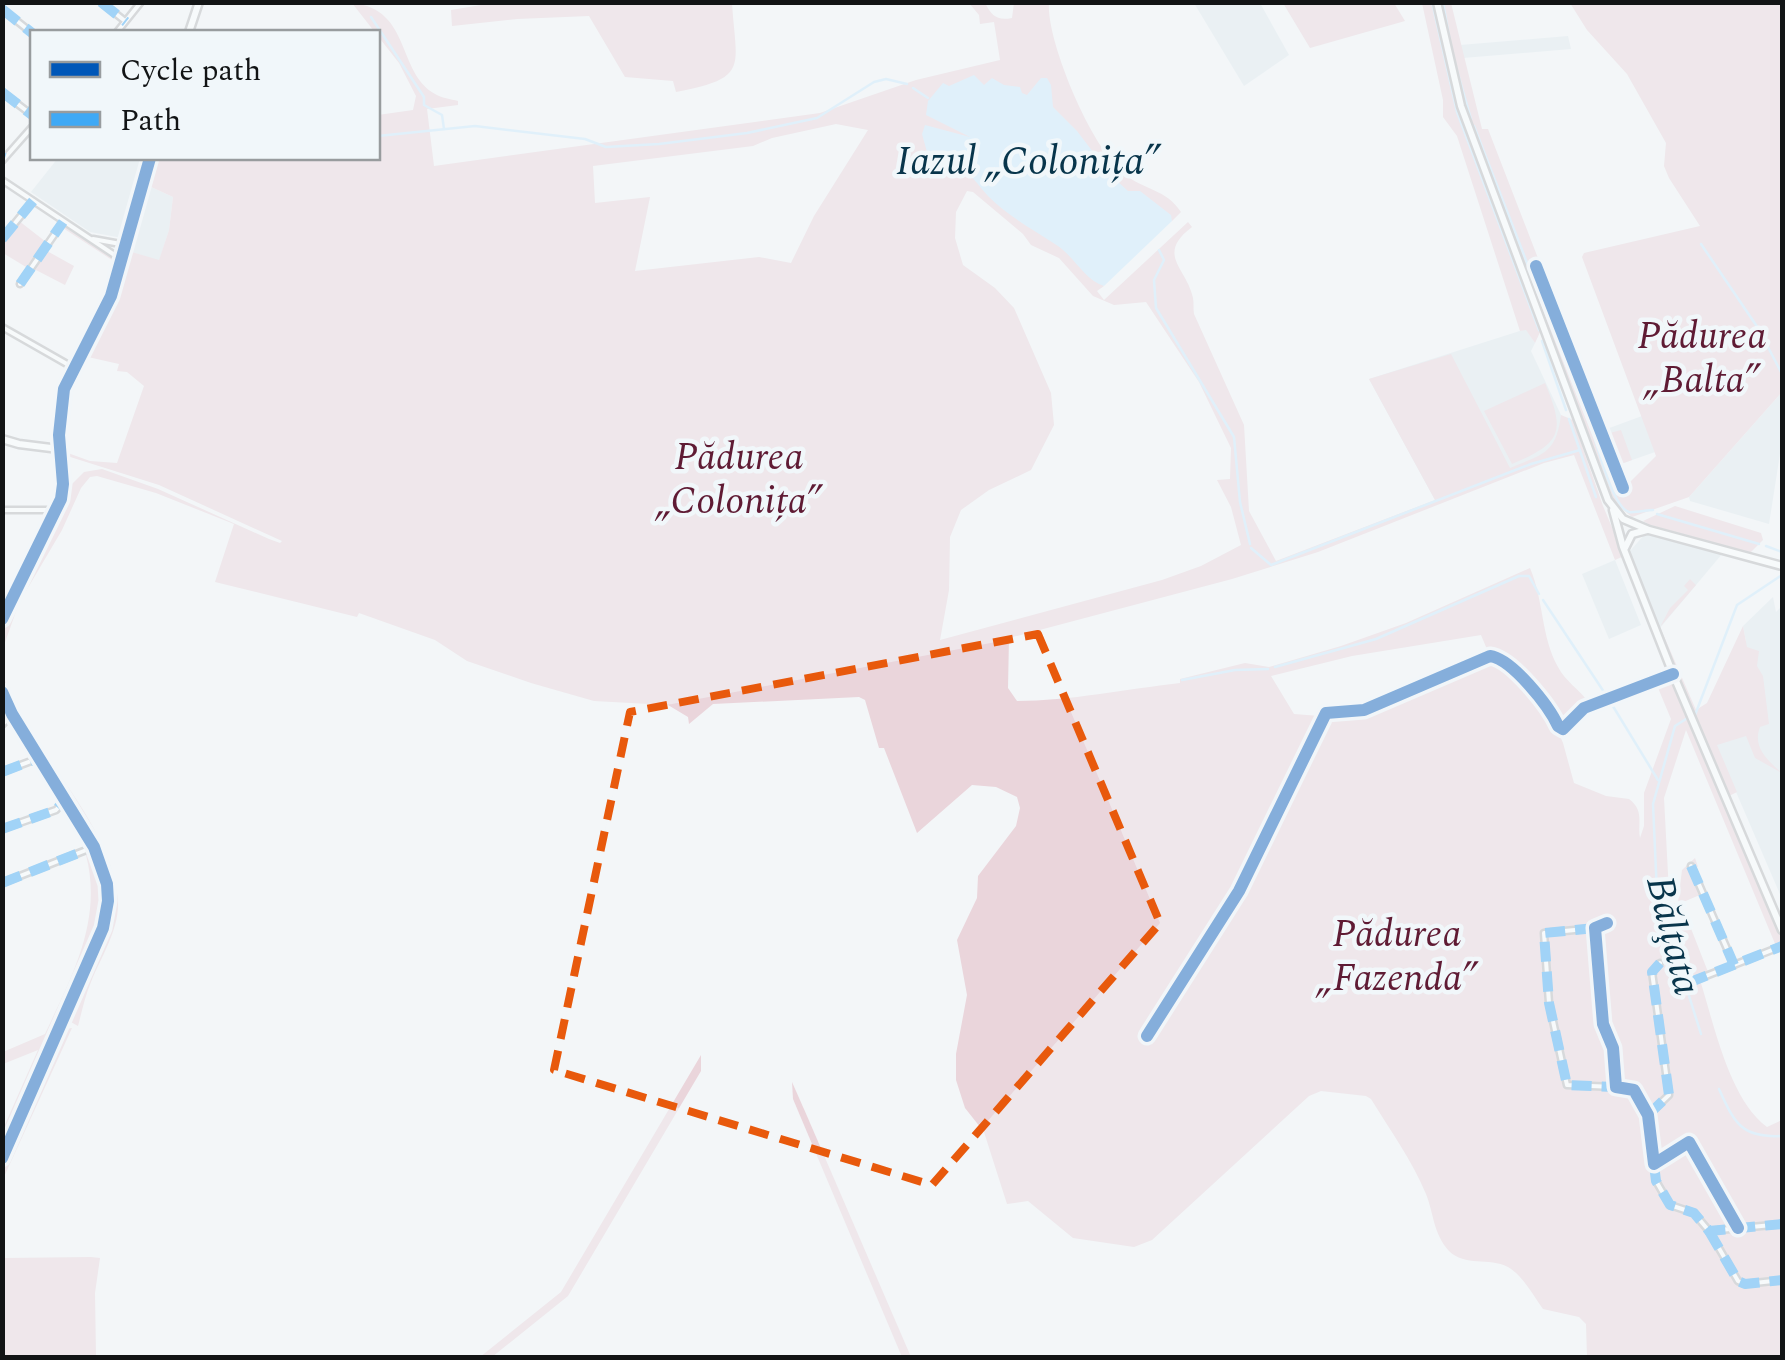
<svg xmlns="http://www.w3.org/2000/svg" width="1785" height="1360" viewBox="0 0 1785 1360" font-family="Spectral,serif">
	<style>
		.built { fill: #e0e9ee }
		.green { fill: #ead5db; fill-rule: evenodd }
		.water { fill: #cbe9fd }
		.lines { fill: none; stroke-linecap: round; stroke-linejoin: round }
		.stream { stroke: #cbe9fd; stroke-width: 2.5 }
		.street-casing { stroke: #b5b7b9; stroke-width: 9 }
		.secondary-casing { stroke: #b5b7b9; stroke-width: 11 }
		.street { stroke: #fdfefe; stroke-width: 4 }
		.secondary { stroke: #fdfefe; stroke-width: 6 }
		.quiet { stroke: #3fa9f5; stroke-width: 10; stroke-dasharray: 20 10; stroke-linecap: butt }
		.cycleway-casing { stroke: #f1f7fa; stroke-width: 19 }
		.cycleway { stroke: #0057b8; stroke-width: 12 }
		.marked { fill: none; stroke: #e8590c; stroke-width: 8; stroke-dasharray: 20 12; stroke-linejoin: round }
		.labels { text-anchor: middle; stroke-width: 9; stroke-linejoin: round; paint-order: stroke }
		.park-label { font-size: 38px; font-style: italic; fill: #5f1b34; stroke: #f1f7fa }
		.water-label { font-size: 40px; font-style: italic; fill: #08354b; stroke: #f1f7fa }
	</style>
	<rect width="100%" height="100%" fill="#f3f6f8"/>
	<g class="built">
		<polygon points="1194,3 1260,3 1289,55 1244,86"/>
		<polygon points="1568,36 1571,49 1463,58 1460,45"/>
		<polygon points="58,158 143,158 122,238 90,232 31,192"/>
		<polygon points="149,186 173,197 169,230 159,261 132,252"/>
		<polygon points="1526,329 1535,343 1531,351 1561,415 1571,445 1435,500 1369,379"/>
		<polygon points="1782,392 1782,441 1769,524 1690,501 1689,497"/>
		<polygon points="1642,416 1655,452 1618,465 1604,430"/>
		<polygon points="1645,534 1722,554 1659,629 1630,551"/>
		<polygon points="1615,560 1641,625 1609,639 1582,574"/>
		<polygon points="1773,597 1776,612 1782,606 1782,899 1703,715 1746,641 1743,626"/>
	</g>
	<g class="green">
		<path d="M 499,2 L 732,3 C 736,68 750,78 676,92 L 673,81 L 625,77 L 589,16 L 517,19 L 452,26 L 451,10 Z"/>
		<path d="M 352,3 C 412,9 396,72 435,94 C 441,98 451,99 458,101 L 458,105 L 427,109 L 434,166 L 820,113 L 916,80 L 1000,60 L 994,22 L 980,24 L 979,15 L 969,3 L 985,3 C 992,16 997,21 1012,18 L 1014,3 L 1049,3 C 1046,38 1089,145 1124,174 C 1144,190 1166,189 1181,212 L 1172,221 L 1156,207 L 1066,236 L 1104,286 L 1097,291 L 1104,300 L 1188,222 L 1192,227 C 1155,255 1187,268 1193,298 C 1194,303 1193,309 1194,314 L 1244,425 L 1249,511 L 1276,561 L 1435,500 L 1369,379 L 1451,354 L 1510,468 C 1543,454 1556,454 1561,415 L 1573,420 L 1603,506 L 1624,556 L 1615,560 L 1574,455 L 1544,463 L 1318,552 L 1232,579 L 1009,638 L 1008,688 L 1017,701 C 1069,701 1127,689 1180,683 L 1180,679 L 1245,663 L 1269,667 L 1341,646 L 1406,623 L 1530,568 C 1544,601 1541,637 1558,667 C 1565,681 1580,690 1589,703 L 1564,726 L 1558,724 C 1548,704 1512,658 1489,654 L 1481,635 L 1352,656 L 1271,676 L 1294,714 L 1358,719 L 1479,661 L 1497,658 L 1549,710 L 1563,743 L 1574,783 L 1606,796 L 1629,799 C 1645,811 1637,824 1640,838 L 1644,826 L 1644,793 L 1671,719 L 1656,683 L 1673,680 L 1782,936 L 1782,943 L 1776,946 L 1686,730 L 1664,798 L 1669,893 L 1671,904 L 1678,903 L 1682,870 L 1695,858 L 1698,867 L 1692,865 L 1702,894 L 1681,903 L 1708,972 L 1687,980 L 1688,985 L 1700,980 C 1714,1024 1729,1099 1767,1127 L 1782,1120 L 1782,1357 L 1587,1357 L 1586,1324 L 1579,1317 L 1543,1309 C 1533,1295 1523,1276 1508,1267 C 1489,1257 1465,1267 1449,1251 C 1433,1233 1434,1214 1426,1194 C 1412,1160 1390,1130 1371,1099 L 1366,1096 L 1321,1091 L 1309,1096 L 1152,1240 L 1134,1247 L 1073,1238 L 1028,1201 L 1007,1204 L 984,1132 L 965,1108 L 956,1080 L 956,1054 L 967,995 L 957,940 L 977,898 L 978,876 L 1016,826 L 1020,808 L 1017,797 L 996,787 L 972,785 L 917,833 L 884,748 L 879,748 L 865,700 L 859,697 L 713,704 L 689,724 L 688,717 L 668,705 L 594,701 L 531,683 L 467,661 L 435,640 L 359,613 L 357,617 L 215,582 L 234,524 L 156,493 L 97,476 L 90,477 L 81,488 L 62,530 L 19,603 L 3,648 L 3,628 L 7,615 L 49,536 L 67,489 L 84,472 L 102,469 L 158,489 L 269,539 L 280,543 L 282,541 L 159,485 L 64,455 L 63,441 L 65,452 L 90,461 L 117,463 L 144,386 L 127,372 L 117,371 L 119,364 L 88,357 L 69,388 L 67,386 L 114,300 L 138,211 L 142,212 L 132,252 L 159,260 L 169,230 L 173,197 L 149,186 L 143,208 L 139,207 L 154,158 L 378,158 L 378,115 L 413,110 L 416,96 L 399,63 ZM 836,124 L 868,130 L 814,216 L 791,263 L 759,257 L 635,271 L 650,197 L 595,203 L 593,166 L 753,146 L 772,138 ZM 967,191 L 973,192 L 1023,234 L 1031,245 L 1059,258 L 1093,296 L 1114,305 L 1146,302 L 1199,382 L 1231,448 L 1230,479 L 1217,480 L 1231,507 L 1241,545 L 1201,566 L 1162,580 L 940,640 L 949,590 L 950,537 L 961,510 L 989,490 L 1031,470 L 1054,425 L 1051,393 L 1014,308 L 995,288 L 963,265 L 955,238 L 956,212 Z"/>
		<polygon points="1283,3 1394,3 1405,21 1310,48"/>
		<polygon points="1422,3 1434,3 1456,102 1542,328 1535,343 1526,330 1520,331 1457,136 1443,117 1443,100"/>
		<polygon points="1439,3 1451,3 1482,129 1488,129 1606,434 1621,430 1632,460 1618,465 1626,486 1656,456 1582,257 1584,253 1700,226 1669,178 1664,166 1666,143 1627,74 1587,30 1570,3 1782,3 1782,392 1689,497 1632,517 1615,503 1467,114 1456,82"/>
		<polygon points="19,221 46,242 26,267 3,253 3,244"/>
		<polygon points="63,226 119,262 95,328 73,364 70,362 105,292 115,262 63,228 47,251 74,266 65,285 34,269 25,286 22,283 32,266 35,267 35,262"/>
		<path d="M 1545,383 C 1566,433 1561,443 1512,464 L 1484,411 Z"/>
		<polygon points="1675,506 1761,533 1763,540 1750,553 1650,525 1643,521"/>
		<path d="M 1690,579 L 1696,585 L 1660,627 L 1696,710 L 1707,703 L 1743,626 L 1747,647 L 1759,651 L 1757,666 L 1763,676 L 1769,724 L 1760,727 C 1752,747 1768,761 1782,773 L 1755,758 L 1746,736 L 1717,745 L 1737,792 L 1729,796 L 1659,629 L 1670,608 L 1688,590 L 1684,586 Z"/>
		<path d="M 2,661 C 4,692 19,713 35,738 C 66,787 114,842 118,902 C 119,930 101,957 91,982 C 85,996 82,1011 78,1026 L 69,1021 C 81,983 109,945 110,905 C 114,817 3,749 2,661 Z"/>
		<path d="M 94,852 L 106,896 L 100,935 L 3,1155 L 3,1129 L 38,1050 L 3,1064 L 3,1052 L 45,1034 C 72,976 103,920 86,855 Z"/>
		<path d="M 72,1028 L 3,1179 C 2,1142 47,1066 65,1029 Z"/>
		<polygon points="701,1055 701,1071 568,1296 492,1357 480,1357 561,1292"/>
		<polygon points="792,1082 807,1116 911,1357 902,1357 793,1099"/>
		<polygon points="91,1257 100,1258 95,1293 96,1357 3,1357 5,1258"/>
	</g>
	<path class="water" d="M 974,75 L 984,85 L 992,78 L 1004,85 L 1020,87 L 1022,93 L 1027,95 L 1041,78 L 1047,78 L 1051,85 L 1053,107 L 1077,131 L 1106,169 L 1111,170 L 1116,180 L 1128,191 L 1140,191 L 1171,215 L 1172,221 L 1104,286 C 1085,280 1075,258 1058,246 C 1034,230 1009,217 988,196 C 979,186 968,170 955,164 C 946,160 937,158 927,152 L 922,134 L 925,125 L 970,137 L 926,115 L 928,101 L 943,83 L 949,86 Z"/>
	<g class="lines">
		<g class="stream">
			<polyline points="978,2 979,3"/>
			<polyline points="1432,2 1457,112 1539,330"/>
			<polyline points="1443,2 1452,53"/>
			<polyline points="371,17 424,97 424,105 442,115 444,129"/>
			<polyline points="1454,60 1471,119"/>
			<polyline points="913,88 928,98"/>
			<polyline points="1474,126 1593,433"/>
			<polyline points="378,136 475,126 585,139 606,147 659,144 747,133 817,118 874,82 886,79 907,84"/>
			<polyline points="1701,244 1758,328 1782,374"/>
			<polyline points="1159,250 1164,260 1154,280 1156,308 1234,437 1240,502 1250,544"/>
			<polyline points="1542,341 1566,410"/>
			<polyline points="1569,419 1596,497"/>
			<path d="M 1595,440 C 1600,455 1614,508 1629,512 C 1635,513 1647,510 1653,510"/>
			<polyline points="1657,514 1759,544"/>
			<polyline points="1766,546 1782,552"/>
			<polyline points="1251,548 1271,565 1531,464 1580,450"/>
			<polyline points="1543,600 1606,695"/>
			<polyline points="1275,667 1376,639 1519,576 1529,576 1539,594"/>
			<polyline points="1182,680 1235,670 1268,669"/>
			<polyline points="1611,703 1658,780"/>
			<polyline points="1695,715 1737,605 1782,575"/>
			<polyline points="1686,719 1675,726 1653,804 1657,894 1701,1034"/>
			<path d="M 1719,1089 C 1735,1125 1743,1138 1782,1136"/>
		</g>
		<defs>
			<g id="street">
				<polyline points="101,2 125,21"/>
				<polyline points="2,9 32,33"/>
				<polyline points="117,32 141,2"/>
				<polyline points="2,92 32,115"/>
				<polyline points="2,161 32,127"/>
				<polyline points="2,180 119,258"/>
				<polyline points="2,239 33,201"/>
				<polyline points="93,239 126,245"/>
				<polyline points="1536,266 1623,488"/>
				<polyline points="20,284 63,222"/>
				<polyline points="2,327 74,368"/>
				<polyline points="2,510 53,510"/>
				<polyline points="2,725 12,714"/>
				<polyline points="2,772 39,758"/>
				<polyline points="2,829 56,810 65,800"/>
				<polyline points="1691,866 1734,965"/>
				<polyline points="2,883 94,847"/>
				<polyline points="1607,923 1595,928 1603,1024 1613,1048 1616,1087 1634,1090 1648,1115 1654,1164 1689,1142 1738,1228"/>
				<polyline points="1595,928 1544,933 1549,1003 1567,1085 1615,1087"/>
				<polyline points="1688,983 1782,946"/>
				<path d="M 1147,1036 L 1239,891 L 1326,713 L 1364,710 L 1490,656 C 1512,659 1549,706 1558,726 L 1563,729 L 1584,708 L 1671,675"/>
				<polyline points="1648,1115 1669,1095 1652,972 1660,963"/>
				<polyline points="1654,1164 1656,1181 1670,1205 1694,1213 1709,1231 1782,1224"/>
				<polyline points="1709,1231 1738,1281 1745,1284 1782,1280"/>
			</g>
			<g id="secondary">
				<polyline points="1437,2 1461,106 1608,500 1623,519 1649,530 1782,566"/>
				<polyline points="189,32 199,2"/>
				<polyline points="2,439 19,444 59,449"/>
				<polyline points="1613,510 1623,547 1673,674 1782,930"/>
				<polyline points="1625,548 1632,534 1647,530"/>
				<polyline points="2,619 61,499 63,484 59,435 64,389 111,296 150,158"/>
				<polyline points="2,692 12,714 94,847 107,884 108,901 103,928 2,1158"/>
			</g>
		</defs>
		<use href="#street" class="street-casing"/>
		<use href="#secondary" class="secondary-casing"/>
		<use href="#street" class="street"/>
		<use href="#secondary" class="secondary"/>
		<g class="quiet">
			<polyline points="101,2 126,22"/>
			<polyline points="2,9 32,33"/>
			<polyline points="2,92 32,115"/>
			<polyline points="2,157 5,158"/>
			<polyline points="2,239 33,201"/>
			<polyline points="20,284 63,222"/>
			<polyline points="2,772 39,758"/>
			<polyline points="2,829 56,810 66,799"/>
			<polyline points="1691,866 1734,965"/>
			<polyline points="2,883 94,847"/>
			<polyline points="1595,928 1544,933 1549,1003 1567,1085 1616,1087"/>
			<polyline points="1688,983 1782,946"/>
			<polyline points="1648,1115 1669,1095 1652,972 1660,963"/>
			<polyline points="1654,1164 1656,1181 1670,1205 1694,1213 1709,1231 1782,1224"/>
			<polyline points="1709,1231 1738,1281 1745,1284 1782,1280"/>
		</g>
		<defs>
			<g id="cycleway">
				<polyline points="1536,266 1623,488"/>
				<polyline points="2,619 61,499 63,484 59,435 64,389 111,296 150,158"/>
				<polyline points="2,692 12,714 94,847 107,884 108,901 103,928 2,1158"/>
				<polyline points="1607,923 1595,928 1603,1024 1613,1048 1616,1087 1634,1090 1648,1115 1654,1164 1689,1142 1738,1228"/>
				<path d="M 1147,1036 L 1239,891 L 1326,713 L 1364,710 L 1490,656 C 1512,659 1549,706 1558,726 L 1563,729 L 1584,708 L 1673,674"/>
			</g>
		</defs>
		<use href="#cycleway" class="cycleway-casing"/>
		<use href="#cycleway" class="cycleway"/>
	</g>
	<path d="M0 0H1785V1360H0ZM 1038,634 L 1160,923 L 932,1185 L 554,1070 L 630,712 Z" fill="#f3f6f8" fill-opacity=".55" fill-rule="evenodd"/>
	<path class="marked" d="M 1038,634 L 1160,923 L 932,1185 L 554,1070 L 630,712 Z"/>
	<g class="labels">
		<g class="park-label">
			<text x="1702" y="348">Pădurea<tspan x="1702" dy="44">„Balta”</tspan></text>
			<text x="739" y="469">Pădurea<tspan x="739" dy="44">„Colonița”</tspan></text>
			<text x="1397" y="946">Pădurea<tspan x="1397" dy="44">„Fazenda”</tspan></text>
		</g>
		<g class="water-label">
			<text x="1028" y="174">Iazul „Colonița”</text>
			<text transform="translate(1675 935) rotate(76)" y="14">Bălţata</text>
		</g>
	</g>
	<rect width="1785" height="1360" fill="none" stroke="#121415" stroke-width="10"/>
	<rect x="30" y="30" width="350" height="130" fill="#f1f7fa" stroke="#989c9e" stroke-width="2.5"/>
	<rect x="50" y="62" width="50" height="15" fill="#0057b8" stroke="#989c9e" stroke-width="2.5"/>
	<text x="120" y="80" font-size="30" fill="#121415">Cycle path</text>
	<rect x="50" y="112" width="50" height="15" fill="#3fa9f5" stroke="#989c9e" stroke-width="2.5"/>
	<text x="120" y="130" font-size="30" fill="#121415">Path</text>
</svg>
